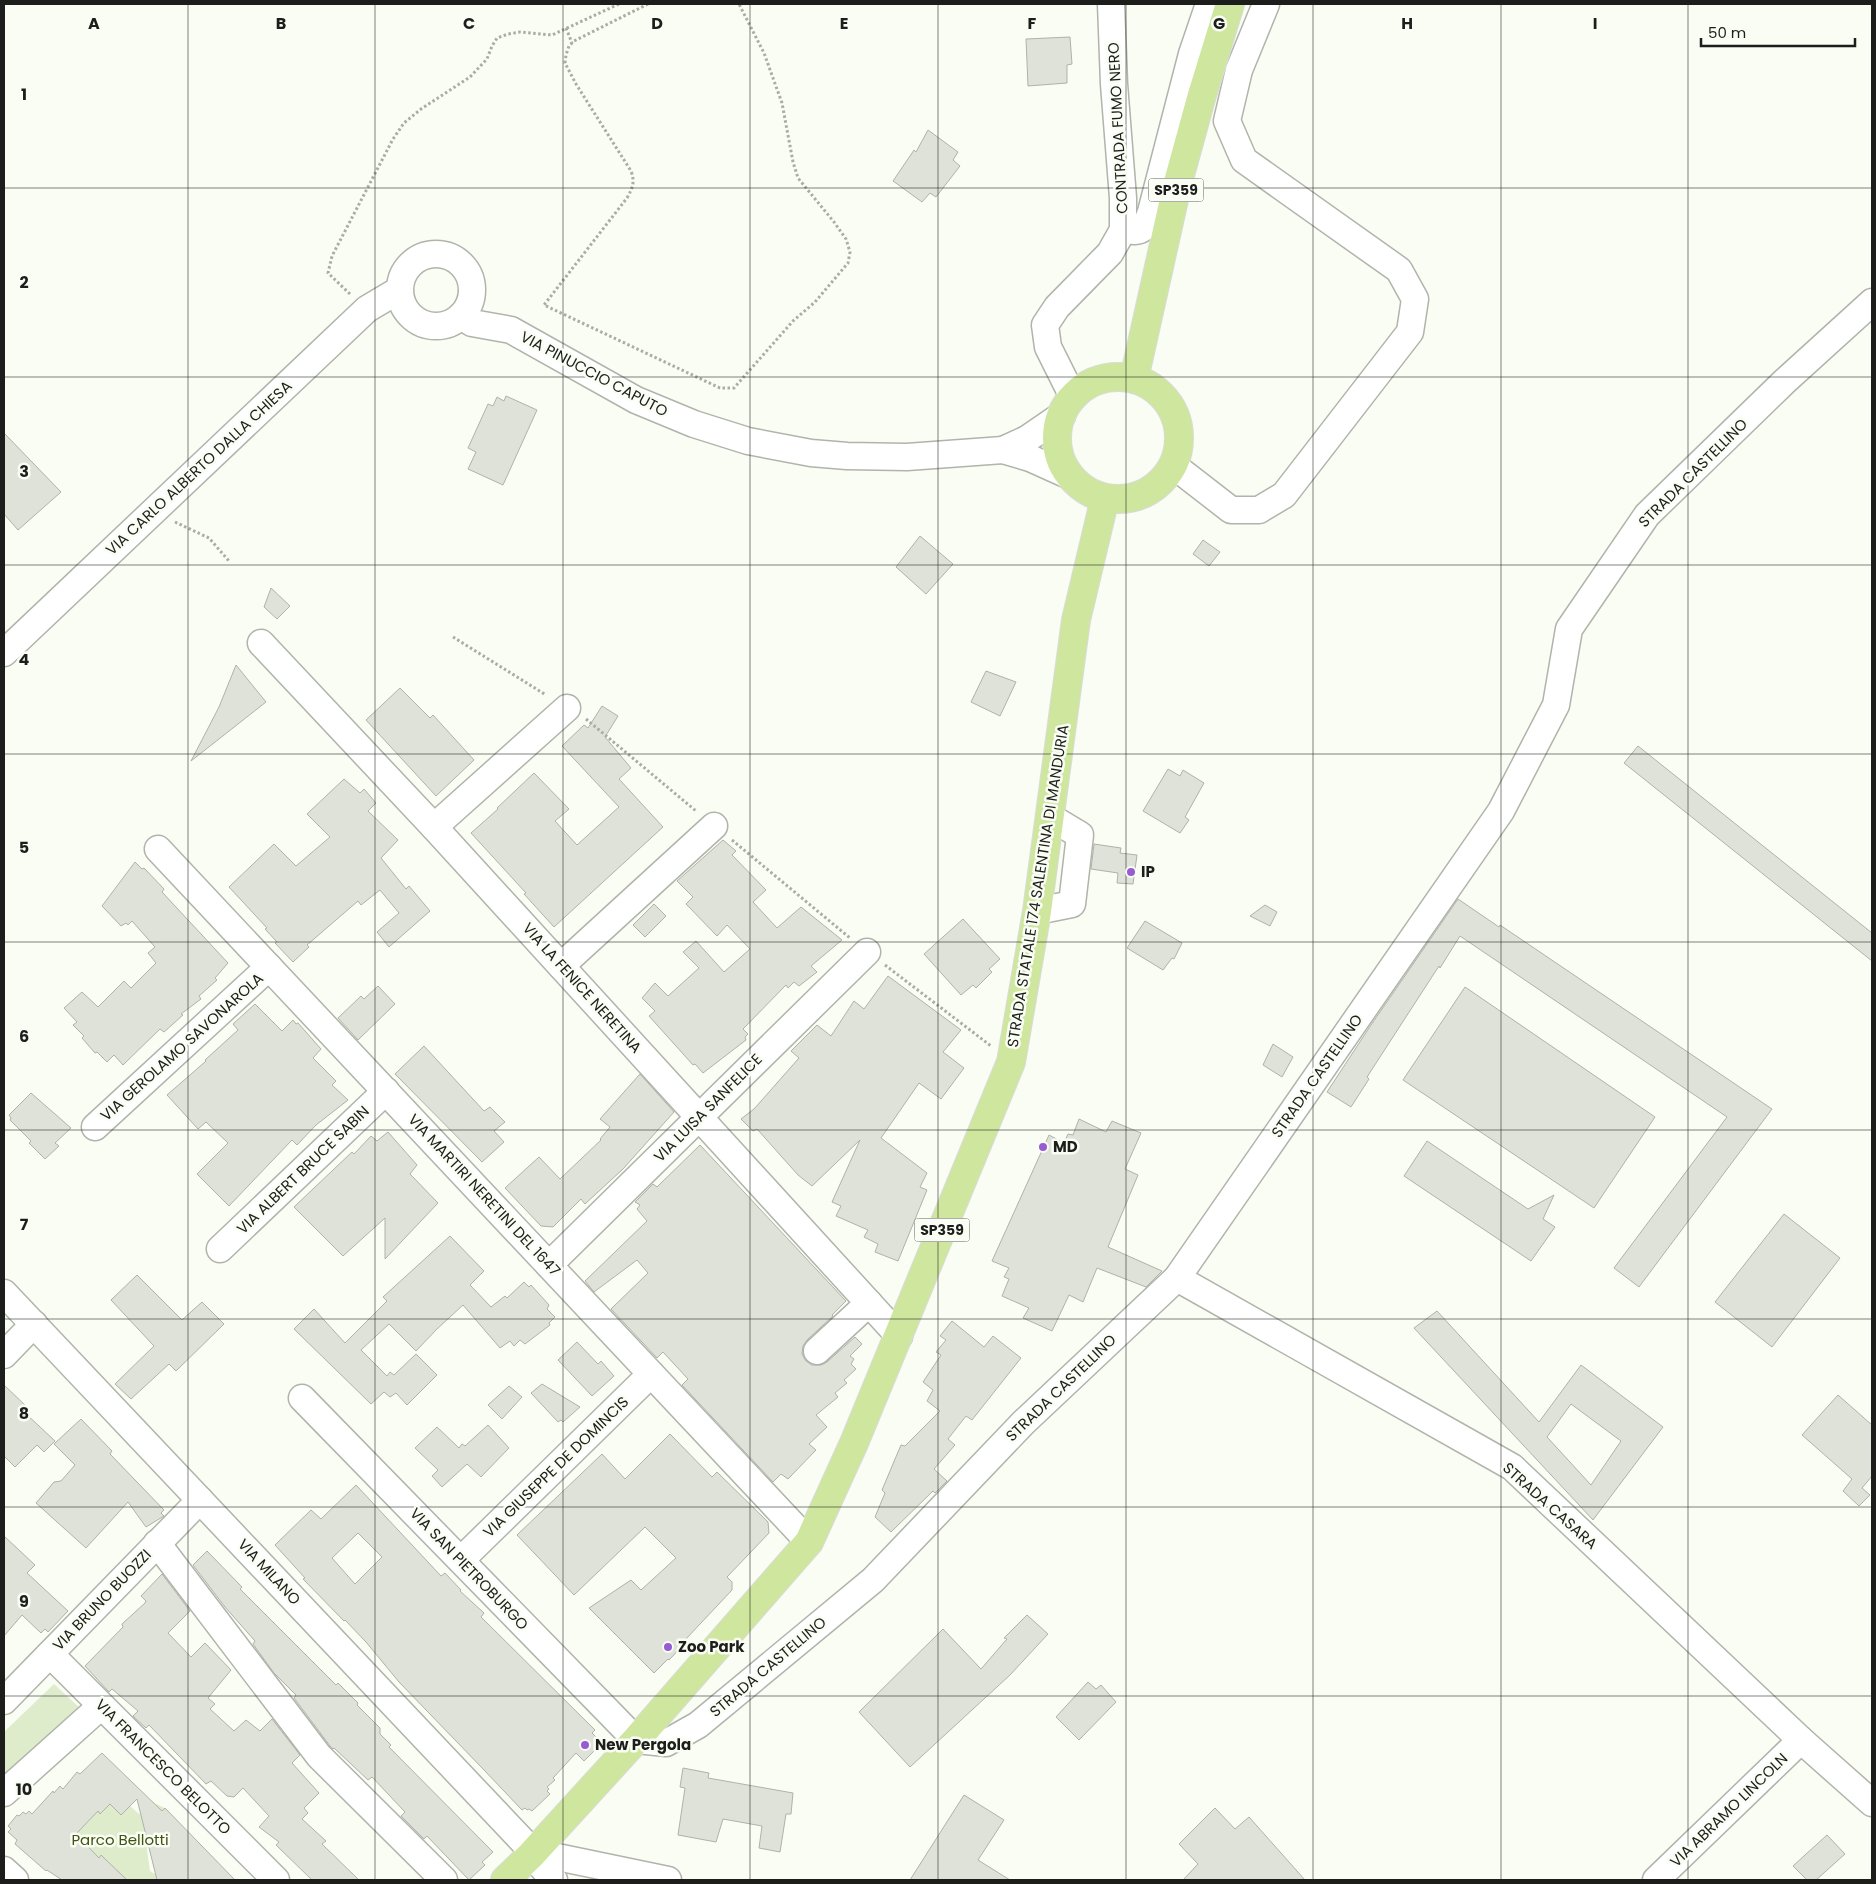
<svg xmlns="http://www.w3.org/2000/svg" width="1876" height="1884" viewBox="0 0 1876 1884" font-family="Poppins,sans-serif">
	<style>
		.green { fill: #dfeccc }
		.building { fill: #dfe2d9; stroke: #aeb2a9; fill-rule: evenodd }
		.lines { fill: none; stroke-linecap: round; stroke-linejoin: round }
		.minor-casing { stroke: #b0b4ab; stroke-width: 29 }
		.major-casing { stroke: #dbdbdb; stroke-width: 30 }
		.path { stroke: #aaada5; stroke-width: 3; stroke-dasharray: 2.5 2.5; stroke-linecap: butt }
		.minor { stroke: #fff; stroke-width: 26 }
		.major { stroke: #cee69e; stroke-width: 28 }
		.grid { fill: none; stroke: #1d1e1b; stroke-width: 1; stroke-opacity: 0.55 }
		.poi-dot { fill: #975bd2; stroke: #f9fdf3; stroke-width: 2 }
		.labels { text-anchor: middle; stroke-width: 5; stroke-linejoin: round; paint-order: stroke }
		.shield { fill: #f9fdf3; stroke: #5f615c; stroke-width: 1 }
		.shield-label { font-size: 14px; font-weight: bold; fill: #1d1e1b }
		.street-label { font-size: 15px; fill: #1d1e1b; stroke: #f9fdf3 }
		.poi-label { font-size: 15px; font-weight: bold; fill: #1d1e1b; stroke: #f9fdf3; text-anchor: start }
		.park-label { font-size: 15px; fill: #405311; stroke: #f9fdf3 }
		.grid-label { font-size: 16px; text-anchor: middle; font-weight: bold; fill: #1d1e1b; stroke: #f9fdf3; stroke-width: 5; stroke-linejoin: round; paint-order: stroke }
	</style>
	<rect width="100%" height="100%" fill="#f9fdf3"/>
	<g class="green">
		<polygon points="54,1684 82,1710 4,1776 4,1732"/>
		<polygon points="102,1796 130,1806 139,1814 152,1802 165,1808 144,1828 150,1871 165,1880 125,1880 101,1855 78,1880 65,1880 84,1861 52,1833"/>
	</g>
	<g class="building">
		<polygon points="1070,37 1072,64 1067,65 1067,83 1028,86 1026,39"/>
		<polygon points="928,130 958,152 953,160 960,166 936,197 930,193 922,202 893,181 914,150 916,152"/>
		<polygon points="506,396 537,410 503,485 468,469 476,452 468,448 488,404 493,406 497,397 504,401"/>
		<polygon points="4,433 61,492 18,530 4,514"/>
		<polygon points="920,536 953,564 926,594 896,567"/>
		<polygon points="1203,540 1220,552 1209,566 1193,554"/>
		<polygon points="271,588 290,606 277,619 264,607"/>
		<polygon points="236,665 266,702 191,761 219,707"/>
		<polygon points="986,671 1016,682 1000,716 971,702"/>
		<polygon points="400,688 430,718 433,715 474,760 436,796 366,720"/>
		<polygon points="602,706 618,716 605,737 631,768 619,779 663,827 554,927 524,894 526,893 471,833 498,809 497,808 534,773 569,809 555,821 577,845 619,807 562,746 584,725 588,728"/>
		<polygon points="1638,746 1872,933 1872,961 1624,763"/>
		<polygon points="1168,769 1180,776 1183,770 1204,783 1185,817 1189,820 1180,833 1143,811"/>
		<polygon points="344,779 360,793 364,789 376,803 368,811 398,840 381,858 406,889 409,886 430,911 389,947 377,932 399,913 380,890 361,905 358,901 307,945 309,947 293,962 275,943 277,942 265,929 267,928 229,887 274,844 296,866 330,837 307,814"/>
		<polygon points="723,840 736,851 732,855 766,890 753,902 777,928 801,907 842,940 811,966 817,972 799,986 794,982 788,988 786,985 743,1029 748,1034 745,1037 746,1040 703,1073 695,1064 693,1065 649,1016 655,1011 642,998 655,983 668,996 699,968 683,952 696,941 724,972 750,949 727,925 717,936 686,904 693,897 677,881"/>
		<polygon points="1094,844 1121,848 1120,853 1137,855 1133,884 1117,883 1118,873 1091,869"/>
		<polygon points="135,862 142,869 144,868 164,889 162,892 228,963 215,978 217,980 199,996 201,999 181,1014 183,1015 164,1032 160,1029 123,1065 114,1055 107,1062 97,1052 95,1053 82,1038 84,1036 73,1025 77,1022 64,1008 82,992 98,1007 124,981 131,988 156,963 148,953 155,947 132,921 128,925 126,923 121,926 102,906"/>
		<polygon points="1458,899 1499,927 1500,925 1772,1109 1639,1287 1614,1268 1727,1117 1460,936 1440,968 1439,966 1367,1077 1369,1079 1351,1107 1327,1092 1371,1025"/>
		<polygon points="654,904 666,916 645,937 633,925"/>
		<polygon points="1265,905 1277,912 1270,926 1250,916"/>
		<polygon points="963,919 1000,959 989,969 992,972 976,988 973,985 961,995 924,954"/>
		<polygon points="1145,921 1182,943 1174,959 1172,958 1163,970 1127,948"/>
		<polygon points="888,976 961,1030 943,1052 964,1068 941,1099 919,1083 881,1138 927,1173 920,1187 927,1190 898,1261 875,1252 878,1244 864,1237 868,1230 836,1216 841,1206 832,1202 860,1140 812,1186 798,1175 757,1129 753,1131 741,1119 754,1109 799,1058 791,1051 817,1025 831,1036 854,1001 864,1009"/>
		<polygon points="378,986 395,1004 358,1040 338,1018 361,996 364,999"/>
		<polygon points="1465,987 1655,1117 1594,1208 1403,1080"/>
		<polygon points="255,1004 282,1031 293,1020 296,1024 298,1023 321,1049 313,1058 336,1081 332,1085 348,1100 316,1125 297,1145 292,1140 229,1206 197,1174 228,1143 206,1122 198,1129 167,1095 206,1061 205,1060 238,1030 233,1024"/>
		<polygon points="1273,1044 1293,1057 1282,1077 1263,1065"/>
		<polygon points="424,1046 484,1111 490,1107 505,1122 494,1131 504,1142 482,1162 395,1074"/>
		<polygon points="640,1074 674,1112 623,1169 585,1204 581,1199 553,1227 541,1226 505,1188 539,1157 560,1179 601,1140 600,1139 610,1127 600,1119"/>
		<polygon points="31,1093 71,1128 55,1143 59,1146 45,1159 29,1143 31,1141 10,1120 11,1118 9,1115"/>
		<polygon points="1079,1119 1106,1132 1112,1121 1141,1133 1125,1169 1138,1175 1108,1247 1162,1271 1146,1287 1097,1268 1083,1302 1069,1295 1052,1331 1023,1318 1029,1308 1002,1296 1009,1279 1004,1277 1009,1268 992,1261 1049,1135 1064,1143 1068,1134 1073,1135"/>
		<polygon points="388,1132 417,1165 410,1174 438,1203 385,1259 385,1218 343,1256 294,1207 352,1152 354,1154 371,1136 377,1141"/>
		<polygon points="1427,1141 1528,1209 1554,1195 1543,1219 1555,1227 1531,1261 1404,1176"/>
		<polygon points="700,1145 846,1301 832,1315 833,1316 807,1340 803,1346 802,1354 806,1361 812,1365 821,1365 827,1362 855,1337 862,1344 850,1356 854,1359 851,1364 856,1369 844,1380 847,1383 835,1393 838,1397 816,1415 827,1427 809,1444 816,1450 788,1479 781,1474 773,1482 682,1385 688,1379 663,1352 657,1358 611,1309 648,1273 637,1260 594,1292 585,1281 647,1221 637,1209 640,1205 635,1202 653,1184 657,1187"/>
		<polygon points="1784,1214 1840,1258 1772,1347 1715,1302"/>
		<polygon points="450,1236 484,1271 470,1285 491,1307 505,1296 507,1298 524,1282 529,1287 531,1285 549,1305 547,1309 555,1317 549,1323 550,1325 525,1344 520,1340 514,1346 510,1341 500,1348 463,1305 437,1329 416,1351 389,1324 361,1350 387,1376 390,1372 394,1375 416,1354 437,1375 407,1405 396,1393 390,1397 384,1392 371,1404 294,1329 314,1309 345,1343 387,1301 383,1297"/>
		<polygon points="137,1275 182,1320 202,1302 224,1324 176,1371 169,1364 131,1399 115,1384 154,1346 111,1300"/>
		<path d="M 1437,1311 L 1539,1422 L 1581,1365 L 1663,1427 L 1593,1520 L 1414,1328 ZM 1571,1404 L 1621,1441 L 1591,1485 L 1547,1437 Z"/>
		<polygon points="952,1321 984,1347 993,1336 1021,1358 972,1420 966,1416 948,1439 955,1445 934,1469 947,1481 935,1493 933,1491 891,1532 875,1517 885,1493 882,1490 901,1445 905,1446 940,1411 927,1401 933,1390 923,1382 941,1355 936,1352 946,1340 940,1336"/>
		<polygon points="577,1342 598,1364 601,1361 614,1376 592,1396 558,1360"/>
		<polygon points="542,1384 580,1407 563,1422 561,1420 558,1422 531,1393"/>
		<polygon points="4,1385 27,1407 23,1411 55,1441 44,1452 37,1445 15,1467 4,1456"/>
		<polygon points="509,1386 522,1397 502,1419 488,1405"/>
		<polygon points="1838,1395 1872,1425 1872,1476 1862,1488 1870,1495 1859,1506 1843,1491 1852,1479 1802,1435"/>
		<polygon points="81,1419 112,1451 110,1454 164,1510 161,1513 164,1516 146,1527 128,1502 86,1548 36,1503 54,1482 61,1481 75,1465 54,1444"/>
		<polygon points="488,1425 509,1448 481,1477 467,1464 442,1487 432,1476 438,1470 415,1448 437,1427 459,1448 462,1444 465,1446"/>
		<polygon points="670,1434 712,1477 717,1472 768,1522 769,1533 727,1577 732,1582 732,1590 685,1640 687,1641 669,1660 668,1659 654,1673 589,1608 631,1580 641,1590 676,1558 645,1527 574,1595 517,1535 602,1454 625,1479"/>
		<path d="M 356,1485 L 441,1576 L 445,1573 L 461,1590 L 460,1591 L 484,1613 L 481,1617 L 595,1730 L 592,1733 L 602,1743 L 584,1761 L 576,1753 L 553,1778 L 555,1780 L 547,1787 L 549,1789 L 547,1791 L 550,1794 L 532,1811 L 529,1809 L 527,1810 L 525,1808 L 522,1810 L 484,1770 L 399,1682 L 366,1642 L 345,1620 L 344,1621 L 303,1579 L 305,1578 L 275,1545 L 311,1510 L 321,1519 ZM 358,1533 L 382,1557 L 355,1584 L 332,1558 Z"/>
		<polygon points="4,1536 35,1565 27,1573 68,1611 48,1632 45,1629 41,1633 22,1615 4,1636"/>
		<polygon points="207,1551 242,1587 240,1589 336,1685 338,1683 358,1703 357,1705 380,1728 380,1734 391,1745 389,1747 493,1852 482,1862 485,1865 469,1880 427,1836 424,1839 401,1816 405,1812 372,1777 368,1780 334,1748 333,1749 330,1746 294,1698 296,1695 274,1673 253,1644 255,1641 225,1607 193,1565"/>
		<polygon points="162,1574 190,1611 168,1633 191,1657 205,1643 231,1670 208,1698 215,1704 210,1709 234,1731 246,1720 260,1731 272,1719 300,1755 292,1763 319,1793 304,1808 308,1813 302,1819 326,1841 322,1844 359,1880 312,1880 276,1845 279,1842 259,1827 269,1816 243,1788 234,1797 227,1796 211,1781 206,1784 149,1725 146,1728 133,1716 138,1711 112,1689 109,1692 85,1666 123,1627 122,1624 145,1603 146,1601 141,1596"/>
		<polygon points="1027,1615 1048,1634 1010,1675 910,1767 859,1712 943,1629 981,1669 1007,1639 1004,1638"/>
		<polygon points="1088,1682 1096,1689 1101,1685 1116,1702 1079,1740 1056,1717"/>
		<polygon points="102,1753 162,1811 165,1808 235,1880 157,1880 137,1799 121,1815 110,1804 100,1814 98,1811 76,1834 99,1858 101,1855 127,1880 62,1880 47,1870 46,1871 15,1844 17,1840 8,1832 11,1829 8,1826 17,1815 19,1816 23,1812 26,1814 29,1811 32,1814 53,1791 54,1793 60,1786 63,1789 77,1772 80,1774"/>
		<polygon points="683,1768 709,1773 708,1778 793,1793 791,1814 786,1814 780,1852 759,1848 762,1826 723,1819 716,1842 678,1835 685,1788 680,1787"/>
		<polygon points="964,1795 1004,1820 978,1860 1010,1880 910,1880"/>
		<polygon points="1215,1808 1235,1829 1249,1817 1305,1880 1183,1880 1198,1864 1179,1844"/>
		<polygon points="1827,1835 1845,1854 1816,1880 1807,1880 1793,1866"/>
	</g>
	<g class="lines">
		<defs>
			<g id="minor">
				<path d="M 1123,230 C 1143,233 1144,230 1151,212 L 1192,54 L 1209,4"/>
				<circle cx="436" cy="290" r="36"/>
				<polyline points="461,316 472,323 511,330 636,400 694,424 748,441 811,453 847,456 907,457 1003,450"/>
				<polyline points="1073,397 1048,347 1045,325 1057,307 1110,253 1123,230 1123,198 1114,84 1111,4"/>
				<polyline points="1062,415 1027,439 1003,450 1030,458 1070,476"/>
				<polyline points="1173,465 1231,510 1259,510 1284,495 1410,332 1415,299 1399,270 1244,160 1227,121 1239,70 1266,4"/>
				<polyline points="261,643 434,827 899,1336"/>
				<polyline points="4,653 367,309 399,290"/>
				<polyline points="434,827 567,708"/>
				<polyline points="158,849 809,1542"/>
				<polyline points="1037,911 1072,904 1080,835 1050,817"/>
				<polyline points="561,966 714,826"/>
				<polyline points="95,1127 269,967"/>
				<polyline points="220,1249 386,1091"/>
				<polyline points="549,1265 867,952"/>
				<polyline points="1177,1278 1512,1467 1801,1740 1872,1803"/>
				<polyline points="4,1293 533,1852 668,1880"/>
				<polyline points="817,1351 869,1303"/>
				<polyline points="4,1355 34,1324"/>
				<polyline points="302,1398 636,1740 666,1743 698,1725 873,1580 1023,1423 1177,1278 1501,811 1556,705 1569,629 1647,515 1784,382 1872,302"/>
				<polyline points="157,1543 319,1756 444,1880"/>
				<polyline points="461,1560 651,1374"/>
				<polyline points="50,1654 276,1880"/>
				<polyline points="4,1701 200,1500"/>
				<polyline points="4,1793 101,1706"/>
				<polyline points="531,1855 554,1880"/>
				<polyline points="4,1870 15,1880"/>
				<polyline points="1656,1880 1801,1740"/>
			</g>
			<g id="major">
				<circle cx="1118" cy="438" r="61"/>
				<polyline points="1134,379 1177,186 1202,95 1230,4"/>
				<polyline points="505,1880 531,1855 636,1740 809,1542 854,1443 1011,1062 1037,911 1076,620 1105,498"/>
			</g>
		</defs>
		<use href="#minor" class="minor-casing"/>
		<use href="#major" class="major-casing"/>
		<g class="path">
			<path d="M 648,4 L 574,41 L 569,46 L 566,55 L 565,63 L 576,84 L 631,171 C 635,182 633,187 627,198 L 544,305 L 720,388 L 734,388 L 793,321 L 815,302 L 848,263 L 850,252 L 846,239 L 834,222 L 798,178 L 793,162 L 782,103 L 764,53 L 739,4"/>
			<polyline points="566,28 572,43"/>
			<polyline points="350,294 328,273 332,256 393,139 404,123 421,109 470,77 487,59 492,46 497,38 508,34 520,32 552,35 619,4"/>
			<polyline points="175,522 209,538 229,561"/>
			<polyline points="453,637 546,695"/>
			<polyline points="586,719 696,811"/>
			<polyline points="732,840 850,938"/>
			<polyline points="885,965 991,1046"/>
		</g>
		<use href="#minor" class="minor"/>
		<use href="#major" class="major"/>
	</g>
	<path class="grid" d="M 188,4 L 188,1880M 375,4 L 375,1880M 563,4 L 563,1880M 750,4 L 750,1880M 938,4 L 938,1880M 1126,4 L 1126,1880M 1313,4 L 1313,1880M 1501,4 L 1501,1880M 1688,4 L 1688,1880M 4,188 L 1872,188M 4,377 L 1872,377M 4,565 L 1872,565M 4,754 L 1872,754M 4,942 L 1872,942M 4,1130 L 1872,1130M 4,1319 L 1872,1319M 4,1507 L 1872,1507M 4,1696 L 1872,1696"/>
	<g class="poi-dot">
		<circle cx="1131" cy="872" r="5"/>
		<circle cx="1043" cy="1147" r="5"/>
		<circle cx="668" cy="1647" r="5"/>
		<circle cx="585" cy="1745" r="5"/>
	</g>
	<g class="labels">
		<g class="shield">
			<rect x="1148.5" y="178.5" width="55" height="23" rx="4"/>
			<rect x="914.5" y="1218.5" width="55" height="23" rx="4"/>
		</g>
		<g class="shield-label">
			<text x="1176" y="195">SP359</text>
			<text x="942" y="1235">SP359</text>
		</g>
		<g class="street-label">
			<text transform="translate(1118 128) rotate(-93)" y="5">CONTRADA FUMO NERO</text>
			<text transform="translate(594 374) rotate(28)" y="5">VIA PINUCCIO CAPUTO</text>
			<text transform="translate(199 468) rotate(-43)" y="5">VIA CARLO ALBERTO DALLA CHIESA</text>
			<text transform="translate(1693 473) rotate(-45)" y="5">STRADA CASTELLINO</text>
			<text transform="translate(1038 886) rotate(-81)" y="5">STRADA STATALE 174 SALENTINA DI MANDURIA</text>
			<text transform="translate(582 988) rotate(48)" y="5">VIA LA FENICE NERETINA</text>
			<text transform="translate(182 1047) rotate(-42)" y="5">VIA GEROLAMO SAVONAROLA</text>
			<text transform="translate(1317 1076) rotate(-55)" y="5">STRADA CASTELLINO</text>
			<text transform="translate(708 1108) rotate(-45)" y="5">VIA LUISA SANFELICE</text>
			<text transform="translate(303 1170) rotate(-44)" y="5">VIA ALBERT BRUCE SABIN</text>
			<text transform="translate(484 1195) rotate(47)" y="5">VIA MARTIRI NERETINI DEL 1647</text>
			<text transform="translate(1061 1388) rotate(-44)" y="5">STRADA CASTELLINO</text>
			<text transform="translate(556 1467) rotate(-44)" y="5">VIA GIUSEPPE DE DOMINCIS</text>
			<text transform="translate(1550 1506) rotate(42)" y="5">STRADA CASARA</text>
			<text transform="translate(469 1569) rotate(46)" y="5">VIA SAN PIETROBURGO</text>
			<text transform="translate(269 1572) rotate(47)" y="5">VIA MILANO</text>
			<text transform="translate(102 1600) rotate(-46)" y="5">VIA BRUNO BUOZZI</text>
			<text transform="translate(768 1667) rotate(-40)" y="5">STRADA CASTELLINO</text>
			<text transform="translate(163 1767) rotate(45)" y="5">VIA FRANCESCO BELOTTO</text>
			<text transform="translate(1729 1810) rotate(-44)" y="5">VIA ABRAMO LINCOLN</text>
		</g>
		<g class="poi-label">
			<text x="1141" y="877">IP</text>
			<text x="1053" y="1152">MD</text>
			<text x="678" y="1652">Zoo Park</text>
			<text x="595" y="1750">New Pergola</text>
		</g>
		<g class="park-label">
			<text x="120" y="1845">Parco Bellotti</text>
		</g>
	</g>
	<g class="grid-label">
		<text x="94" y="29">A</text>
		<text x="281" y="29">B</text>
		<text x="469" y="29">C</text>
		<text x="657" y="29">D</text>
		<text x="844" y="29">E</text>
		<text x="1032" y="29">F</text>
		<text x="1219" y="29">G</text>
		<text x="1407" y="29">H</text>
		<text x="1595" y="29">I</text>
		<text x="24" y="100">1</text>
		<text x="24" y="288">2</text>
		<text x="24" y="477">3</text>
		<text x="24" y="665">4</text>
		<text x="24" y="853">5</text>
		<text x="24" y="1042">6</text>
		<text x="24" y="1230">7</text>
		<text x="24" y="1419">8</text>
		<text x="24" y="1607">9</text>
		<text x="24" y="1795">10</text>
	</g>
	<rect width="1876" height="1884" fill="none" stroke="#1d1e1b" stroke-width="10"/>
	<path d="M1701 38v8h154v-8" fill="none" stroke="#1d1e1b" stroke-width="2.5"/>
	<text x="1708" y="38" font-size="15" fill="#1d1e1b" stroke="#f9fdf3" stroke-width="4" paint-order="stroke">50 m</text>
</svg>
